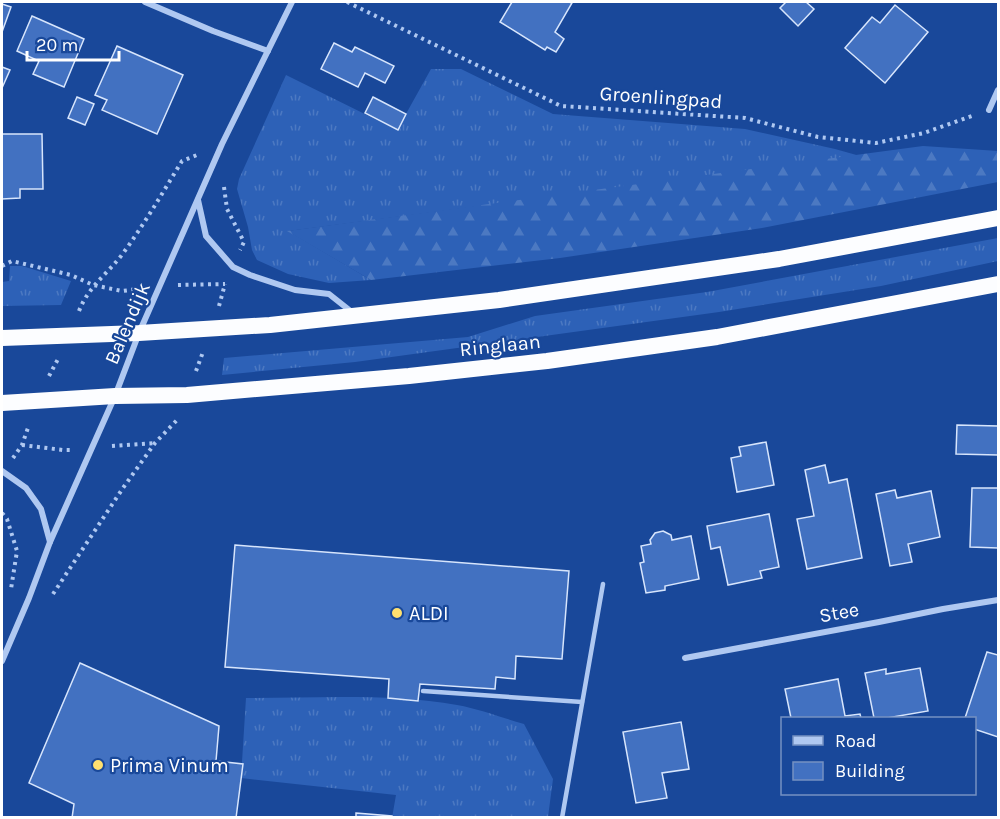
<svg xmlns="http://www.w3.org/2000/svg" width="1000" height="819" viewBox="0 0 1000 819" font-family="Karla,sans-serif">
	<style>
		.grass { fill: url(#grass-tufts) }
		.forest { fill: url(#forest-firs) }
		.building { fill: #4271c1; stroke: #d7e5fc; stroke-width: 1.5 }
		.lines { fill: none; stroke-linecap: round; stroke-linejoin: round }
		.path { stroke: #afc8f1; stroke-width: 4; stroke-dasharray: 3 4.5; stroke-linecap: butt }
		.service { stroke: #afc8f1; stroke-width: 4.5 }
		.minor { stroke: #afc8f1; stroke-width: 6 }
		.trunk { stroke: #fcfdff; stroke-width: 16 }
		.poi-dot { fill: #ffe06f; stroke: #19489a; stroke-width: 2 }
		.labels { text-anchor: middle; stroke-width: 4.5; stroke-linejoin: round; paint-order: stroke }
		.street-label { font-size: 20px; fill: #fff; stroke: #19489a }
		.poi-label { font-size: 20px; fill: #fff; stroke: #19489a; text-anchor: start }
	</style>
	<defs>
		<pattern id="grass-tufts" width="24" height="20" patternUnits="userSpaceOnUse" patternTransform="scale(1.5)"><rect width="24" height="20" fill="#2d61b7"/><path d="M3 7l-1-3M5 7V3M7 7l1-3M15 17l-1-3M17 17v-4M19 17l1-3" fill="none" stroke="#4c79c2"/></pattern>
		<pattern id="forest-firs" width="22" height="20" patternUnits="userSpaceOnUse" patternTransform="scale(1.5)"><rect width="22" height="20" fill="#2d61b7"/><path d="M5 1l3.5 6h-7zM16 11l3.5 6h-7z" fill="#4c79c2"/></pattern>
	</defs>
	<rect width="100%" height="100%" fill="#19489a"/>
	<g class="grass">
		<polygon points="431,69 461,69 553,114 745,129 835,149 860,156 288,231 371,280 329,283 288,274 257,260 252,250 248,227 237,189 239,179 286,75 397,130"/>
		<polygon points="998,238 998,261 881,286 719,312 355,362 222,375 224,358 468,337 535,316 707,292"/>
		<polygon points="10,266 22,266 71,281 61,305 2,306 2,282 9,281"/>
		<path d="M 246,698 C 314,698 390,693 457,705 C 480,709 502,718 524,724 L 553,779 L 548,817 L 392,818 L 396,795 L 241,778 Z"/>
	</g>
	<polygon class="forest" points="923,146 998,151 998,182 762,228 560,258 371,280 287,231"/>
	<g class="building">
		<polygon points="512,2 569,2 572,3 555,32 564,39 556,52 547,47 545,50 500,22"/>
		<polygon points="786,2 806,2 814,9 798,26 780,8"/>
		<polygon points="2,4 11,7 2,32"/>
		<polygon points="895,5 928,32 885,83 845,48 872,17 880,23"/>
		<polygon points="32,16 84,39 64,87 33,74 39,61 17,51"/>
		<polygon points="334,43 352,52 355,47 394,66 385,83 365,73 358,87 321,69"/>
		<polygon points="117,46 183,75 157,134 102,110 107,100 95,95"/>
		<polygon points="2,67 10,70 2,88"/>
		<polygon points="77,97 94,104 85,125 68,118"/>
		<polygon points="373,97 406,114 398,130 365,113"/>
		<polygon points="2,126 2,134 42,134 43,189 20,189 20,198 2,199"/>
		<polygon points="957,425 998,426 998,455 956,454"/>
		<polygon points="766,442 774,485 737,492 731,458 741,456 739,447"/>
		<polygon points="825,465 829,483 847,479 862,558 807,569 797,519 814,516 805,470"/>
		<polygon points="972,488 998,488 998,548 970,547"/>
		<polygon points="895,490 897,498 931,491 940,537 908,544 912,562 890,566 876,494"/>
		<polygon points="769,514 779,567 760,571 762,578 728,585 720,547 711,549 707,526"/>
		<polygon points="663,531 671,535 672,540 691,536 699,579 665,586 665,590 646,593 640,563 644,562 641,546 651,544 650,540 655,533"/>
		<polygon points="235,545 569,571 562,659 516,656 515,679 496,677 495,689 420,684 418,701 388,698 389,679 225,667"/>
		<polygon points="987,652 998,655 998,737 974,729 974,718 965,718"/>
		<polygon points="80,663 219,726 216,761 243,764 236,818 72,818 74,804 29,783"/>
		<polygon points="920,668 928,711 887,718 874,718 865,673 886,669 886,674"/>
		<polygon points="838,679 845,716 860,714 861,718 791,718 785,689"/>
		<polygon points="681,722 689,769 662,773 667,798 636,803 623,732"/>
		<polygon points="356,813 392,816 392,818 356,818"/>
	</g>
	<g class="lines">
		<g class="path">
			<polyline points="347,2 561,106 745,118 818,137 876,143 924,133 972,116"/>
			<polyline points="224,187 227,209 244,242 240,250"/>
			<polyline points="2,266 12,261 71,275 93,285 122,291 138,289"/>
			<polyline points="178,285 225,284"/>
			<polyline points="219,306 225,284"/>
			<path d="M 79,311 C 89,285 109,273 124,252 C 145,223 163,192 182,161 L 197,155"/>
			<polyline points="196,371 203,352"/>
			<polyline points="49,376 58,359"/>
			<polyline points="22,445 63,450 72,450"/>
			<polyline points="112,446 155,443"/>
			<polyline points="13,458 22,445 29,425"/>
			<polyline points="2,513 7,519 17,551 11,589"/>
			<polyline points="53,594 123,488 155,443 177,420"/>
		</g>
		<g class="service">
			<polyline points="423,691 582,702"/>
			<polyline points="562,818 603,584"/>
		</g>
		<g class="minor">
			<polyline points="145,2 213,31 268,51"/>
			<polyline points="989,110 998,90"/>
			<polyline points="198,200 206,236 233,267 250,275 295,290 329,294 353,313"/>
			<polyline points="2,471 26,488 41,509 50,542"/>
			<polyline points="685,658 879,622 943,609 998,600"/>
			<polyline points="2,661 29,598 50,542 115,396 139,333 222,144 292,2"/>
		</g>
		<g class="trunk">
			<polyline points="2,338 139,333 270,325 499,300 779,259 998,218"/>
			<polyline points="2,403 115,396 187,395 409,376 547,361 717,337 998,284"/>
		</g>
	</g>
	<g class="poi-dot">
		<circle cx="397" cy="613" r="6"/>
		<circle cx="98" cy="765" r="6"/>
	</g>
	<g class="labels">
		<g class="street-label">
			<text transform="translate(661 97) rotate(4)" y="7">Groenlingpad</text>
			<text transform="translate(127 323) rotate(-67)" y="7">Balendijk</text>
			<text transform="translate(500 345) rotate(-6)" y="7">Ringlaan</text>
			<text transform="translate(839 612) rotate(-10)" y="7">Stee</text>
		</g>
		<g class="poi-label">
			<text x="409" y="620">ALDI</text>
			<text x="110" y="772">Prima Vinum</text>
		</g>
	</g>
	<rect width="1000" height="819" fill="none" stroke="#ffffff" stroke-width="6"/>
	<rect x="781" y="717" width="195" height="78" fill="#19489a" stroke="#7591c2" stroke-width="1.5"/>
	<rect x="793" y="736" width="30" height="9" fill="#afc8f1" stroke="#7591c2" stroke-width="1.5"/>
	<text x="835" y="747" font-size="18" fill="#ffffff">Road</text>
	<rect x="793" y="762" width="30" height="18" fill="#4271c1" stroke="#7591c2" stroke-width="1.5"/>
	<text x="835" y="777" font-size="18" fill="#ffffff">Building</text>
	<path d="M27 51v9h92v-9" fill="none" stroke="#ffffff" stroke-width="3"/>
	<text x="36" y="51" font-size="18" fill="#ffffff" stroke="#19489a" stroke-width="4.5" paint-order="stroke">20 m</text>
</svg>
